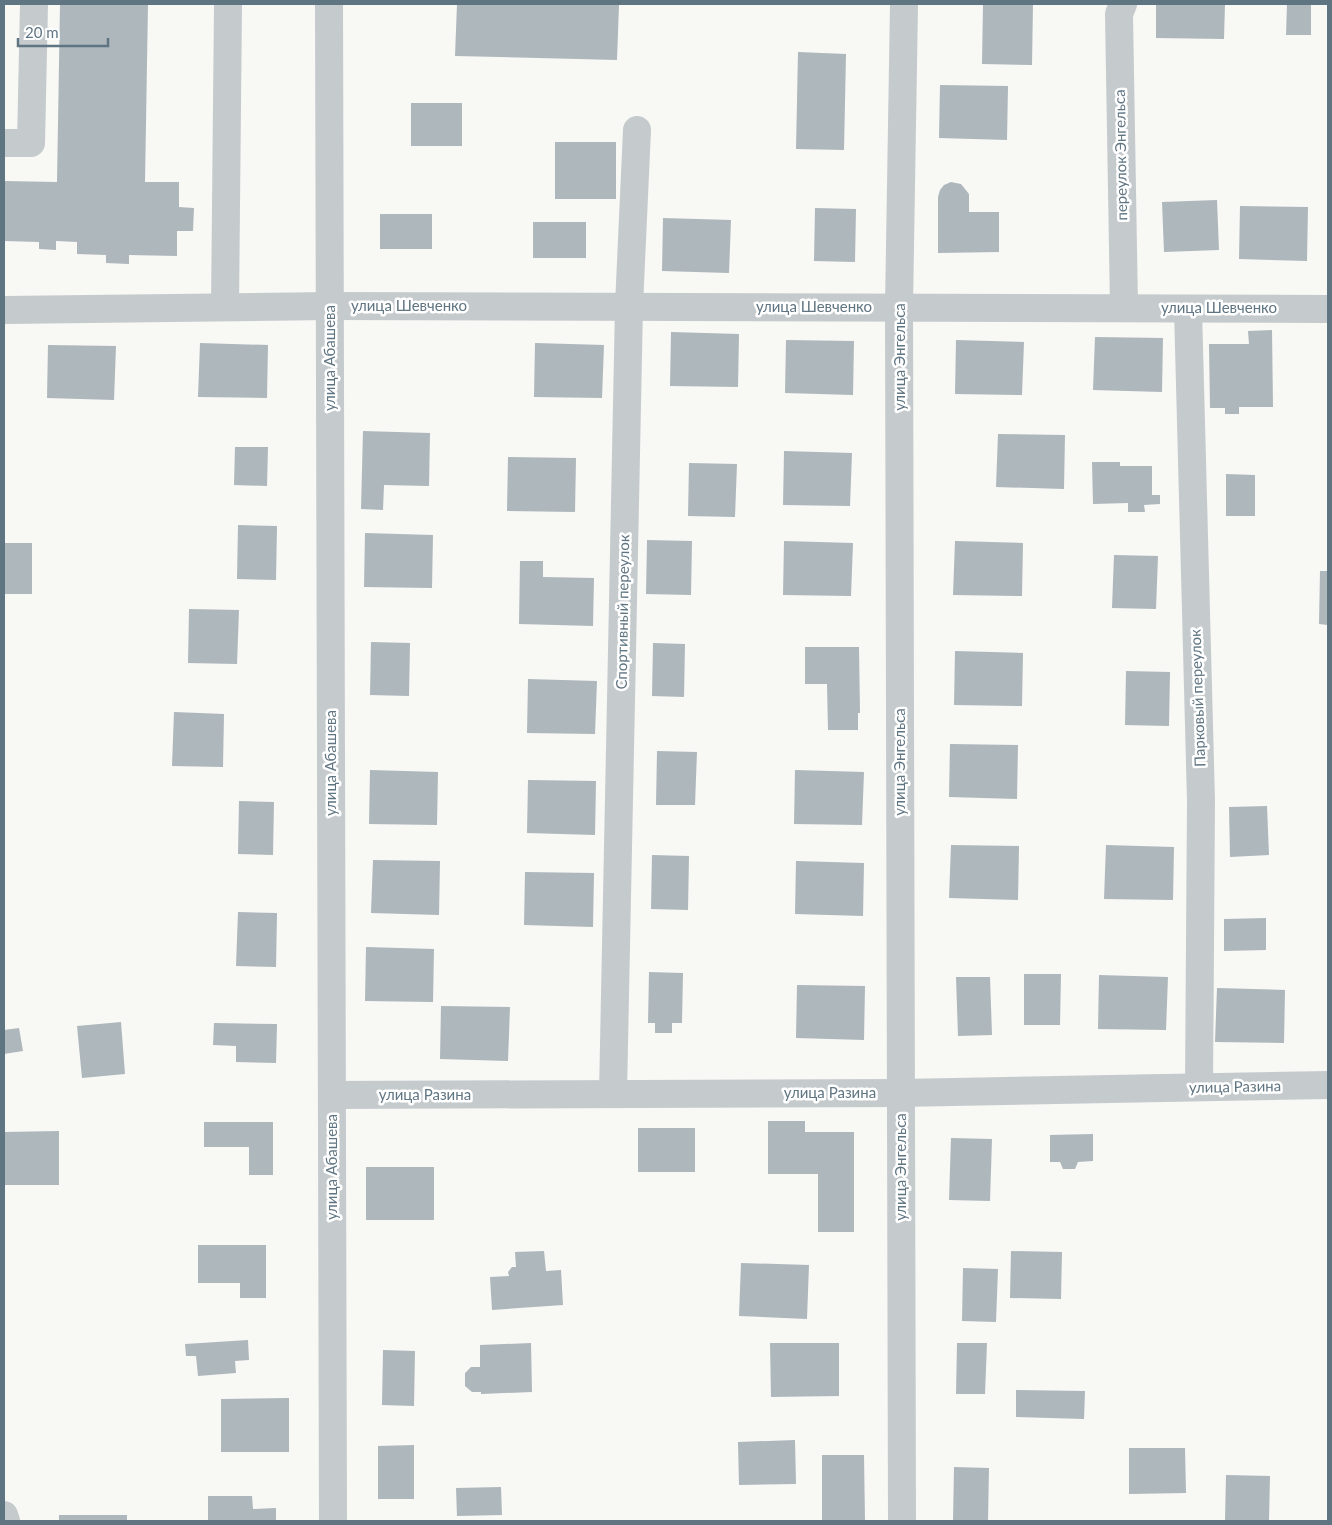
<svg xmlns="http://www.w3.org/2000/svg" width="1332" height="1525" viewBox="0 0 1332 1525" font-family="Lato,sans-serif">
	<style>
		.building { fill: #aeb7bc }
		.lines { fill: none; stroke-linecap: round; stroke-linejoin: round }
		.minor { stroke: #c5cacd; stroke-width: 28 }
		.labels { text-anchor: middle; stroke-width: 5; stroke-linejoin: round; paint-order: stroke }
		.street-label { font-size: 15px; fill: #607582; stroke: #fff }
	</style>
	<rect width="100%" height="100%" fill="#f8f8f5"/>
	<g class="building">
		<polygon points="60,4 148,4 145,182 179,182 179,207 194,208 193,231 177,231 177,256 129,255 129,264 106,263 106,255 77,254 77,242 56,241 56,250 39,249 39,242 4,241 4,181 57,182"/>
		<polygon points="457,4 619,5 617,60 455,56"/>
		<polygon points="983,4 1033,4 1032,65 982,64"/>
		<polygon points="1156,4 1225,4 1224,39 1156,38"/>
		<polygon points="1287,4 1311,4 1311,35 1286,35"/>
		<polygon points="798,52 846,54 844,150 796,149"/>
		<polygon points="940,85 1008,86 1007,140 939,138"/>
		<rect x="411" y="103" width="51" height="43"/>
		<rect x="555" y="142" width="61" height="57"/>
		<polygon points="951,182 961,184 969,194 969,212 999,212 999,252 938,253 938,197 940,190 944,185"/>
		<polygon points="1217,200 1219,250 1164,252 1162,202"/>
		<polygon points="1240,206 1308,207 1307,261 1239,259"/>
		<polygon points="815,208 856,209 855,262 814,261"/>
		<rect x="380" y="214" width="52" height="35"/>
		<polygon points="663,218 731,220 729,273 662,271"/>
		<rect x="533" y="222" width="53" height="36"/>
		<polygon points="1272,330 1273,407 1239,407 1239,414 1225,414 1225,408 1210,408 1209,344 1249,344 1248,331"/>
		<polygon points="671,332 739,334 738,387 670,386"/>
		<polygon points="1095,337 1163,338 1162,392 1093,390"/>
		<polygon points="786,340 854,341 853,395 785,393"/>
		<polygon points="956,340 1024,342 1022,395 955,394"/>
		<polygon points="200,343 268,345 267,398 198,397"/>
		<polygon points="535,343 604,345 602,398 534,397"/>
		<polygon points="48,345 116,346 114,400 47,398"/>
		<polygon points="363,431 430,433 429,486 384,485 383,510 361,509"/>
		<polygon points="998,434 1065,435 1064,489 996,487"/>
		<polygon points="235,447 268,447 267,486 234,485"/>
		<polygon points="784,451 852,453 850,506 783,505"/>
		<polygon points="508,457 576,458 575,512 507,511"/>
		<polygon points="1092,462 1120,462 1120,466 1152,466 1152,495 1160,495 1160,504 1144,505 1145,512 1128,512 1128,503 1093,504"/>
		<polygon points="689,463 737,464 735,517 688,516"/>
		<polygon points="1226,474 1255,475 1255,516 1226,516"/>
		<polygon points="238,525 277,526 276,580 237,579"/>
		<polygon points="365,533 433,535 432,588 364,587"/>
		<polygon points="647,540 692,541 691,595 646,594"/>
		<polygon points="784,541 853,543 851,596 783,595"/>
		<polygon points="955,541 1023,543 1022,596 953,595"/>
		<rect x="4" y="543" width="28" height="51"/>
		<polygon points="1114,555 1158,556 1156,609 1112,608"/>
		<polygon points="520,561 543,561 543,577 594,578 593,626 519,624"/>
		<polygon points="1320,571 1328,571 1328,625 1319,624"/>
		<polygon points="189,609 239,610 237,664 188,663"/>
		<polygon points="371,642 410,643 409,696 370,695"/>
		<polygon points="653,643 685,644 684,697 652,696"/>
		<polygon points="805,647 859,647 860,713 858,713 858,730 828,730 827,684 805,684"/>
		<polygon points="955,651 1023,653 1022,706 954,705"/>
		<polygon points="1126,671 1170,672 1169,726 1125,725"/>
		<polygon points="528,679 597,681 595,734 527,733"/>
		<polygon points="174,712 224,714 223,767 172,766"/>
		<polygon points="950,744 1018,745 1017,799 949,797"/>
		<polygon points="657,751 697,752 695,805 656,805"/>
		<polygon points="370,770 438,772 437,825 369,824"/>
		<polygon points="795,770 864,772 862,825 794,824"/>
		<polygon points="528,780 596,781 595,835 527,833"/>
		<polygon points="239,801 274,802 273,855 238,854"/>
		<polygon points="1267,806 1269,855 1230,857 1229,807"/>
		<polygon points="951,845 1019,846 1018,900 949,898"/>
		<polygon points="1106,845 1174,847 1173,900 1104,899"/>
		<polygon points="652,855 689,856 688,910 651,909"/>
		<polygon points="373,860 440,861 439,915 371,913"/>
		<polygon points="796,861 864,863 863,916 795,914"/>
		<polygon points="525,872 594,873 593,927 524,925"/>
		<polygon points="238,912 277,913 276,967 236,966"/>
		<polygon points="1266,918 1266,950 1224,951 1224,919"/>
		<polygon points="366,947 434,949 433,1002 365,1001"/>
		<polygon points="649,972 683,973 682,1023 672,1023 672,1033 655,1033 655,1023 648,1023"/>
		<polygon points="1024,974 1061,974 1060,1025 1024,1025"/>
		<polygon points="1099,975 1168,977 1166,1030 1098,1029"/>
		<polygon points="956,977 990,977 992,1035 958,1036"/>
		<polygon points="797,985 865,986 864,1040 796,1038"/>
		<polygon points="1217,988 1285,990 1284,1043 1215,1042"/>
		<polygon points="441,1006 510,1007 508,1061 440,1059"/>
		<polygon points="121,1022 125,1074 82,1078 77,1026"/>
		<polygon points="214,1023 277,1024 276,1063 236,1062 236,1046 213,1045"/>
		<polygon points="19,1028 23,1051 4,1054 4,1030"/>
		<polygon points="768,1121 805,1121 805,1132 854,1132 854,1232 818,1232 818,1174 768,1174"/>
		<polygon points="204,1122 273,1122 273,1175 249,1175 249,1147 204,1147"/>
		<rect x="638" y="1128" width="57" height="44"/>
		<polygon points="59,1131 59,1185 4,1185 4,1132"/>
		<polygon points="1093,1134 1093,1161 1078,1162 1075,1169 1063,1169 1060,1162 1050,1162 1050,1135"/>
		<polygon points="951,1138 992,1139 990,1201 949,1200"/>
		<rect x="366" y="1167" width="68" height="53"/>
		<polygon points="198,1245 266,1245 266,1298 240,1298 240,1283 198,1283"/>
		<polygon points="544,1251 546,1271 561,1270 563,1305 492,1310 490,1277 509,1276 508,1272 512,1267 516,1267 515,1252"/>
		<polygon points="1011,1251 1062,1252 1061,1299 1010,1298"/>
		<polygon points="741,1263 809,1265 807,1319 739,1316"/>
		<polygon points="963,1268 998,1269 996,1322 962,1321"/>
		<polygon points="248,1340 249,1360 235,1361 236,1373 198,1376 196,1356 186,1356 185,1344"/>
		<polygon points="531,1343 532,1392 481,1394 481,1392 472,1392 465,1386 465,1373 471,1367 480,1367 480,1345"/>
		<polygon points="770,1343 839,1343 839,1396 771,1397"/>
		<polygon points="957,1343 987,1343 985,1394 956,1394"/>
		<polygon points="383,1350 415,1351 414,1406 382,1405"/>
		<polygon points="1016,1390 1085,1391 1084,1419 1016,1417"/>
		<polygon points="289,1398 289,1452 221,1452 221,1399"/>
		<polygon points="795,1440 796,1484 739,1485 738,1442"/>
		<polygon points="414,1445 414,1499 378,1499 378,1446"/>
		<polygon points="1129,1448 1185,1448 1186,1493 1129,1494"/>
		<polygon points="822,1455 864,1455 865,1521 822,1521"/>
		<polygon points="954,1467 989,1468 988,1521 953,1521"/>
		<polygon points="1226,1475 1270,1476 1269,1521 1225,1521"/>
		<polygon points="501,1487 502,1515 457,1516 456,1488"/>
		<polygon points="208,1496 252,1496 253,1509 276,1508 276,1521 208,1521"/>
		<rect x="59" y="1515" width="68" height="6"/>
	</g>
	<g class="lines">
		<g class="minor">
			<polyline points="329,4 333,1521"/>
			<polyline points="1123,4 1119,14 1124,307"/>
			<polyline points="4,143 31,143 34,4"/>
			<polyline points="225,307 228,4"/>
			<polyline points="1188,309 1201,801 1199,1087"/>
			<polyline points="4,310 330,306 1328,309"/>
			<polyline points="613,1094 629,306 637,130"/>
			<polyline points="332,1095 901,1093 1328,1085"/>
			<polyline points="4,1515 6,1521"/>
			<polyline points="902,1521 899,307 904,4"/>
		</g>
	</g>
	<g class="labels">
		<g class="street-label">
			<text transform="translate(1121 155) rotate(-91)" y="5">переулок Энгельса</text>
			<text x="409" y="311">улица Шевченко</text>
			<text x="814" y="312">улица Шевченко</text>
			<text x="1219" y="313">улица Шевченко</text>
			<text transform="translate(900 357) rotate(-90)" y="5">улица Энгельса</text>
			<text transform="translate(330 358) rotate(-90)" y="5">улица Абашева</text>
			<text transform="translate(623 612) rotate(-89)" y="5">Спортивный переулок</text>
			<text transform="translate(1198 698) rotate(-92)" y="5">Парковый переулок</text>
			<text transform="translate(900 762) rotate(-90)" y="5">улица Энгельса</text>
			<text transform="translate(331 763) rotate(-90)" y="5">улица Абашева</text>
			<text transform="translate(1235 1087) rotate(-1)" y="5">улица Разина</text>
			<text x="830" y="1098">улица Разина</text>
			<text x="425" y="1100">улица Разина</text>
			<text transform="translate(332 1167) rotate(-90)" y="5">улица Абашева</text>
			<text transform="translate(901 1167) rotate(-90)" y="5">улица Энгельса</text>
		</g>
	</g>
	<rect width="1332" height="1525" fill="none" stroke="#607582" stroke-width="10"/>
	<path d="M18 38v8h90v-8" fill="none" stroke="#607582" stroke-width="2.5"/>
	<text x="25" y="38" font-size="15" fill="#607582" stroke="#ffffff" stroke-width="4" paint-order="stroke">20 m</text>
</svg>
